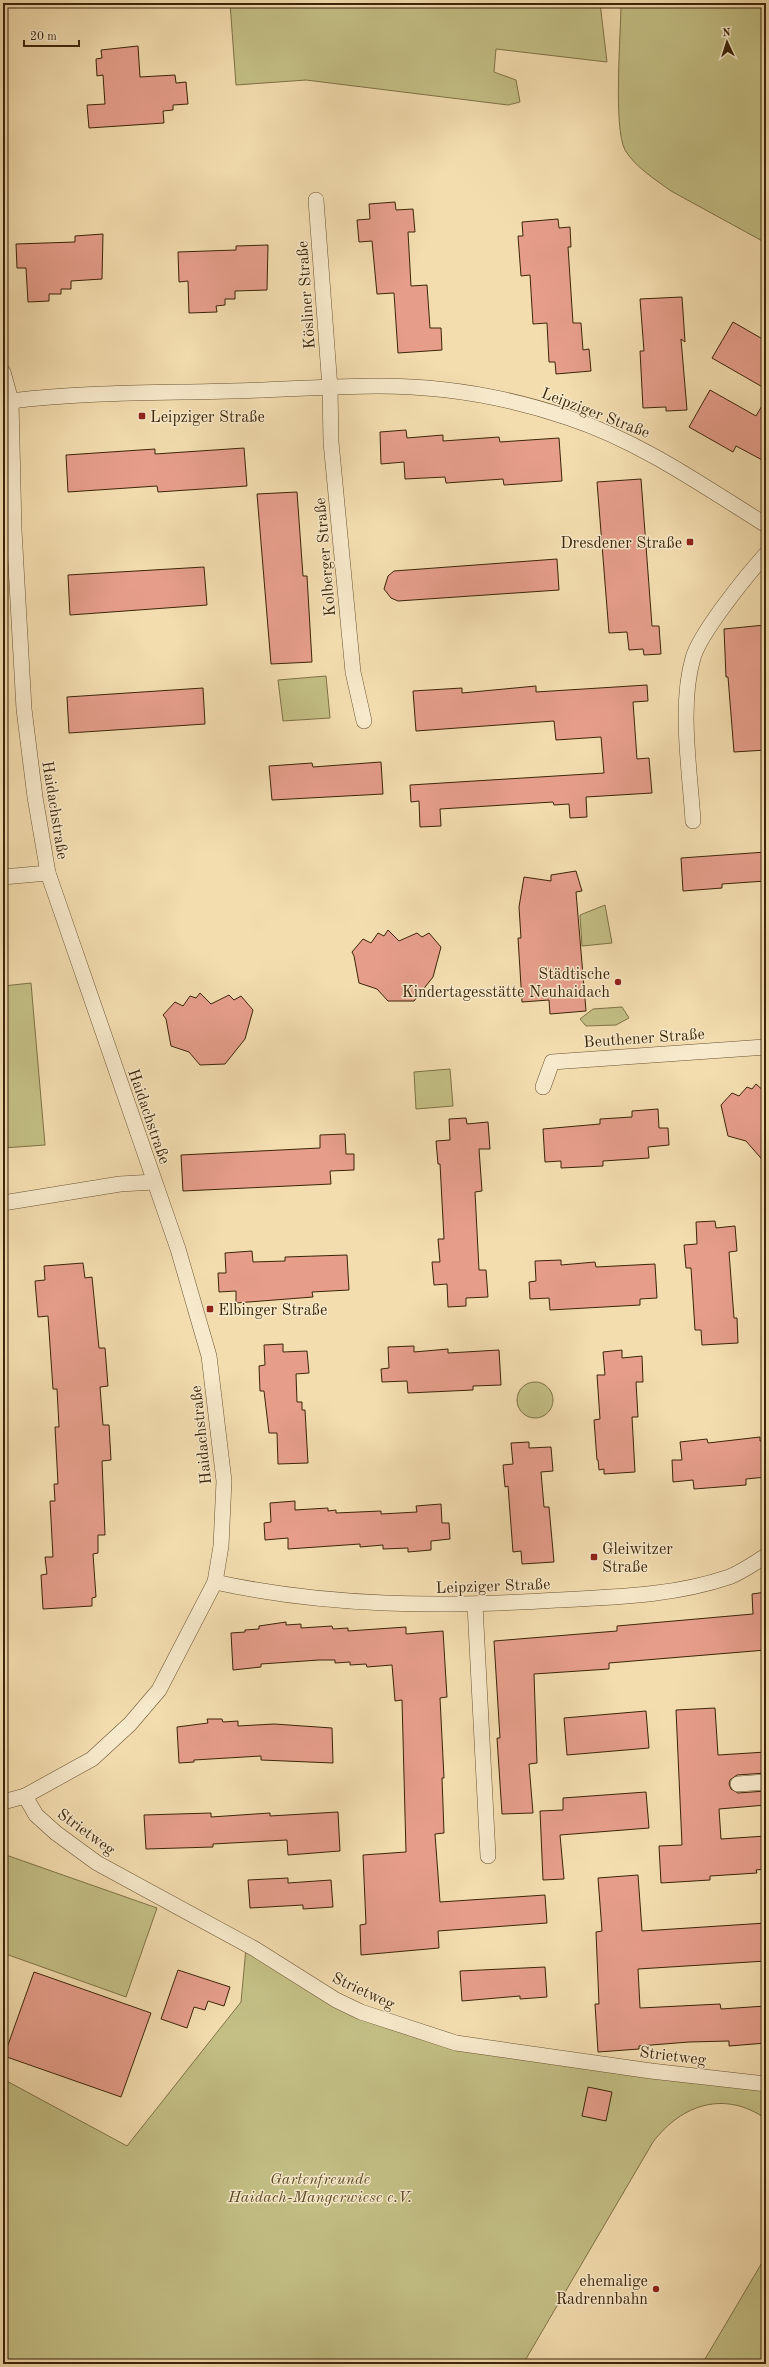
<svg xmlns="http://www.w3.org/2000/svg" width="769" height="2367" viewBox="0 0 769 2367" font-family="'Old Standard TT',serif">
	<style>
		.green { fill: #c3bf85; stroke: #7f7246 }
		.building { fill: #e69e8b; stroke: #3b2508 }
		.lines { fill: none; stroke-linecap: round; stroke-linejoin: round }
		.street-casing { stroke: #695332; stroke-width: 16 }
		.street { stroke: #f7e9cb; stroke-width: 15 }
		.poi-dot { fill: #8f2418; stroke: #f7e9cb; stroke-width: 1.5 }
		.labels { text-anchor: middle; stroke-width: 3; stroke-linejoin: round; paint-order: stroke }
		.street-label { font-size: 16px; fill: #3b2508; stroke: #f7e9cb }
		.poi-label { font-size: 16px; fill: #3b2508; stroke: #f7e9cb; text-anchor: start }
		.park-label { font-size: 16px; font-style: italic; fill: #5d4c27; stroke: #f7e9cb }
	</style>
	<rect width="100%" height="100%" fill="#f3ddaf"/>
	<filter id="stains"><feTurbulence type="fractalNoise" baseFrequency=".005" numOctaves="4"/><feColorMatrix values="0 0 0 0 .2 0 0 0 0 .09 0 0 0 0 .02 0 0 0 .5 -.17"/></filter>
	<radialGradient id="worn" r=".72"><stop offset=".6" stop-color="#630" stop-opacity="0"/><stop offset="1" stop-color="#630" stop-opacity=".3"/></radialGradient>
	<g class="green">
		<polygon points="230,3 600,3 607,62 496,49 494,72 516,80 520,102 508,105 306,80 236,85"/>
		<path d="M 621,3 L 766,3 L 766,243 L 671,191 C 656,180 635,167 625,150 C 613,127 621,33 621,3 Z"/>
		<polygon points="326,676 330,718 283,721 278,680"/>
		<polygon points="605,905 612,943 582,946 580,915"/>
		<polygon points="31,983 45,1145 3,1148 3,986"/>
		<polygon points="622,1007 629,1018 616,1025 586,1026 580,1019 593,1009"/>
		<polygon points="450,1069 453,1106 416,1109 414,1072"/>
		<circle cx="535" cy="1400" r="18"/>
		<polygon points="3,1854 157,1908 126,1997 3,1953"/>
		<path d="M 246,1948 L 431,2039 L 766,2086 L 766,2119 C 725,2090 682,2104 653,2142 L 523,2364 L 3,2364 L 3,2079 L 127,2146 L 241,2002 Z"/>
		<polygon points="766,2256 766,2364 702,2364"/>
	</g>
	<g class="building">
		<polygon points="138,46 140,77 175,75 176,83 186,82 188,104 173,105 173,110 163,111 164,123 89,128 87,105 105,104 103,75 97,76 96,59 102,58 101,50"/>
		<polygon points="395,202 396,210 413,209 415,232 408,232 411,286 427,285 430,328 441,328 442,350 398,353 394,293 377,294 372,241 359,242 357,220 370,219 369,204"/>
		<polygon points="558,219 559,228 570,227 571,247 568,247 573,323 581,323 583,350 589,349 591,371 556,374 555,362 549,362 547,323 533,324 530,275 521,276 518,236 523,236 522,222"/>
		<polygon points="103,234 102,279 71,281 71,289 61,289 61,294 49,294 49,301 28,302 26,268 17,268 16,244 75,242 75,236"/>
		<polygon points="268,245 267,290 235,291 235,299 225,299 225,305 216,306 217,312 189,313 188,281 179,282 178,252 236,250 236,246"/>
		<polygon points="682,297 685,342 681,339 687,410 666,411 666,407 643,408 640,351 644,351 640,299"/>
		<polygon points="733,322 766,341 766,389 712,358"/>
		<polygon points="710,390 756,416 766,399 766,462 736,446 733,452 689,427"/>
		<polygon points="406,430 407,438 443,435 443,441 499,437 500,442 559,438 562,481 504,485 503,479 446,483 445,477 405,479 404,462 381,464 380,432"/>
		<polygon points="244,448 247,486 158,492 157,486 68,492 66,455 155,449 155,454"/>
		<polygon points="641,479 652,626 659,626 661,654 644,655 643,649 629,650 627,632 609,633 597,482"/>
		<polygon points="297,492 303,576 307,576 312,662 271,664 257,494"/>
		<polygon points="557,559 559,590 398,601 391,598 384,589 388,576 394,571"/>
		<polygon points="204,567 207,605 70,615 68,575"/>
		<polygon points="765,625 766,750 734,752 728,677 726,677 724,629"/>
		<polygon points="647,685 648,701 633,702 637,759 649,758 652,793 586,797 587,817 570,818 569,804 554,805 553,802 440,809 441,826 420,827 419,801 411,802 410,785 604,773 601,737 556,740 554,721 416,731 413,691 462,688 462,693 536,686 536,692"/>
		<polygon points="203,688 205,724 69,733 67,697"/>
		<polygon points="381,762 383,794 272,800 269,766 312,763 313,767"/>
		<polygon points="766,852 766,881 722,884 722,888 683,891 681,858"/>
		<polygon points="576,871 582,891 576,892 586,1011 550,1014 549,1000 522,1002 518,938 521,938 519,907 524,877 551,881 551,875"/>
		<polygon points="388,930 399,941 417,933 422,937 429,933 441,947 433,977 414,1001 388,1001 377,989 359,983 354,956 352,952 363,939 371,943 378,933 384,936"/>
		<polygon points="200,993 211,1004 229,995 234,1000 241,996 253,1010 245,1039 225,1064 200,1065 189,1052 171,1046 166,1019 163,1015 175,1002 183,1006 190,996 196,998"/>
		<polygon points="756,1084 766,1093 766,1164 746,1141 728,1136 721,1105 732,1093 739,1096 747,1087 752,1089"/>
		<polygon points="658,1109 659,1128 668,1128 669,1145 648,1147 649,1158 603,1161 603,1166 561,1168 561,1161 545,1162 543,1129 600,1124 600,1119 632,1117 632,1111"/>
		<polygon points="466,1118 467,1124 488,1122 490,1149 479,1149 482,1191 475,1192 479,1270 486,1270 488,1297 466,1298 466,1306 448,1307 447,1284 434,1285 432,1262 440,1262 438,1239 444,1239 440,1164 438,1164 436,1141 450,1140 449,1119"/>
		<polygon points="345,1134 346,1154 354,1154 354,1170 330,1171 331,1184 183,1191 181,1155 320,1148 320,1135"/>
		<polygon points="715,1221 716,1228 735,1226 737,1251 729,1252 734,1318 737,1318 738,1343 702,1345 701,1330 695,1330 691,1268 686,1268 684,1245 697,1244 696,1222"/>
		<polygon points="252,1251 253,1262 285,1261 285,1257 347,1255 349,1290 312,1292 313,1297 236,1303 236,1291 219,1292 218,1273 226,1273 225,1253"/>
		<polygon points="561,1260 561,1265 595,1262 596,1267 655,1264 657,1298 640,1299 640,1305 550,1310 549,1298 530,1299 529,1282 536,1281 535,1261"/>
		<polygon points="83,1263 85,1278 92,1277 99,1348 105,1348 108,1386 100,1387 103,1425 109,1425 111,1460 102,1461 105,1535 98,1535 98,1553 93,1554 96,1597 92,1598 92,1606 43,1609 41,1575 47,1574 45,1557 53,1557 50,1501 55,1501 54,1484 58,1484 55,1427 59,1427 57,1389 53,1389 48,1316 38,1317 35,1281 45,1280 44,1266"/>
		<polygon points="283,1344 283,1352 307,1351 309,1373 296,1374 297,1402 302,1402 302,1410 305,1410 308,1463 278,1464 277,1433 269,1433 264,1391 260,1391 259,1366 265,1365 264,1345"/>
		<polygon points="414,1346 414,1352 448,1349 448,1353 499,1350 501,1385 473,1386 473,1390 408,1393 407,1381 382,1382 381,1369 389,1368 388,1347"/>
		<polygon points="622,1350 622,1358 642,1356 643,1382 636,1382 638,1417 632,1417 635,1472 604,1474 604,1469 599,1470 598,1460 597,1460 594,1420 600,1419 597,1375 605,1375 603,1352"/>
		<polygon points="760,1437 760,1441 766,1440 766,1477 746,1479 746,1485 694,1489 693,1480 673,1482 672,1460 682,1460 680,1442 707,1439 708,1443"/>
		<polygon points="529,1442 529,1448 551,1447 553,1471 541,1472 544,1507 549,1507 554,1562 522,1564 521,1551 513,1552 508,1486 505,1487 503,1465 513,1464 511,1443"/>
		<polygon points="295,1501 295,1510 328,1508 328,1511 336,1510 336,1513 381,1511 381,1514 417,1512 416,1506 441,1504 442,1523 449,1523 450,1539 431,1541 431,1550 408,1552 408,1548 383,1549 383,1545 360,1547 360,1544 288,1549 288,1538 265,1540 264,1523 271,1522 270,1503"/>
		<polygon points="766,1592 766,1650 609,1663 609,1669 534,1674 537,1763 529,1764 533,1813 502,1814 497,1738 500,1738 494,1641 617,1631 617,1626 753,1614 752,1594"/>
		<polygon points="286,1622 286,1625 301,1624 301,1628 332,1626 333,1629 348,1628 348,1631 406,1627 406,1634 443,1631 447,1697 440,1698 444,1778 442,1778 444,1833 435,1834 440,1902 545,1895 547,1923 438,1931 439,1948 361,1955 360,1925 366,1924 363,1855 406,1852 402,1700 395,1701 392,1665 367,1667 366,1664 350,1665 350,1662 335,1663 335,1660 319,1660 261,1664 261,1667 233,1670 231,1633 245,1632 245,1630 259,1629 259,1626"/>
		<polygon points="715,1708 718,1755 766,1752 766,1773 737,1775 730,1780 729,1784 731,1789 738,1793 766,1791 766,1805 719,1809 721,1839 766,1836 766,1869 756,1870 757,1873 710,1876 710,1880 661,1883 659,1846 682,1845 676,1710"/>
		<polygon points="646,1711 649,1748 567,1755 564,1718"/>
		<polygon points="207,1719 222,1719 223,1722 238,1721 238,1726 274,1724 332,1728 333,1763 261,1760 261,1756 194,1760 194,1762 179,1763 177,1727 208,1723"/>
		<polygon points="646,1792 649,1828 560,1835 564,1879 543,1880 540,1811 563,1810 563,1798"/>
		<polygon points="338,1812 340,1851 288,1855 287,1840 213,1844 213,1847 146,1849 144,1815 211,1813 211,1817 270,1813 270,1816"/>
		<polygon points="638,1875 642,1931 766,1923 766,1961 638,1969 640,2008 720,2004 721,2009 766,2006 766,2043 729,2046 729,2041 689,2042 639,2046 639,2049 598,2052 595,2004 599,2004 596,1932 602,1931 598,1878"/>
		<polygon points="288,1878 288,1883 331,1880 333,1907 303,1909 303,1905 250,1908 248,1880"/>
		<polygon points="545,1967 547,1997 520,1999 520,1996 462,2001 460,1971"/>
		<polygon points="178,1970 230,1987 224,2006 208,2001 205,2010 194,2007 187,2028 161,2019"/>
		<polygon points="34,1972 151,2013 121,2097 4,2056"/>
		<polygon points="588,2087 612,2092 606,2121 582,2116"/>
	</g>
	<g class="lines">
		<defs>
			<g id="street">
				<polyline points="316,200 330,388 331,442 353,672 364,721"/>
				<polyline points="3,372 11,401 14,530 24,709 35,797 48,873 178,1249 209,1356 224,1481 221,1546 215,1582 159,1690 130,1724 92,1759 25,1796 3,1802"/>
				<path d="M 11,401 C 84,392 159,393 232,391 C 281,390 330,386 378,386 C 443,386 508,397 569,418 C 641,442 702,485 766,525"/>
				<path d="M 693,821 C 690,771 679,706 693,658 C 700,633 747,575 766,554"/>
				<polyline points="3,877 48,873"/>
				<polyline points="543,1087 552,1062 766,1047"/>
				<polyline points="3,1203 120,1184 154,1182"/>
				<path d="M 215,1582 C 328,1607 442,1607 557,1600 C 615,1597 673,1596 729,1577 C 742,1572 754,1563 766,1556"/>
				<polyline points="475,1605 488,1856"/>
				<polyline points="738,1784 766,1782"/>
				<polyline points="25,1796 36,1815 56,1833 97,1863 255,1949 336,2000 361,2012 456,2043 651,2071 766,2084"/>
			</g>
		</defs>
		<use href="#street" class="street-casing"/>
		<use href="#street" class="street"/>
	</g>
	<g class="poi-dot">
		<rect x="138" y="412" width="8" height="8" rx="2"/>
		<rect x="686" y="538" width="8" height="8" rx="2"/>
		<circle cx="618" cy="982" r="4"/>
		<rect x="206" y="1305" width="8" height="8" rx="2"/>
		<rect x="590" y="1553" width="8" height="8" rx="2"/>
		<circle cx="656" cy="2289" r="4"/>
	</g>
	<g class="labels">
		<g class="street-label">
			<text transform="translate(305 295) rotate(-94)" y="6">Kösliner Straße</text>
			<text transform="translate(596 412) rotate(21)" y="6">Leipziger Straße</text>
			<text transform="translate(324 557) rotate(-95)" y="6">Kolberger Straße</text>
			<text transform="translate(56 810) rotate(81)" y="6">Haidachstraße</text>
			<text transform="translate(644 1037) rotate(-4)" y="6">Beuthener Straße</text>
			<text transform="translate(150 1116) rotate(71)" y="6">Haidachstraße</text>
			<text transform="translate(200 1435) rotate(-96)" y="6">Haidachstraße</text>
			<text transform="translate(493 1585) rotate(-2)" y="6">Leipziger Straße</text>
			<text transform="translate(87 1831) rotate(36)" y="6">Strietweg</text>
			<text transform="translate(364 1990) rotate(25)" y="6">Strietweg</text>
			<text transform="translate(673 2055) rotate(7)" y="6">Strietweg</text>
		</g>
		<g class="poi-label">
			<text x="150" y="422">Leipziger Straße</text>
			<text x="682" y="548" text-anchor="end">Dresdener Straße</text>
			<text x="610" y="979" text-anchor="end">Städtische<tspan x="610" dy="18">Kindertagesstätte Neuhaidach</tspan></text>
			<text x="218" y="1315">Elbinger Straße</text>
			<text x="602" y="1554">Gleiwitzer<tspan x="602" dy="18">Straße</tspan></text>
			<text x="648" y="2286" text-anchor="end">ehemalige<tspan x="648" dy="18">Radrennbahn</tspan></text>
		</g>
		<g class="park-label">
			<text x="320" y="2184">Gartenfreunde<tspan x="320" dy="18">Haidach-Mangerwiese e.V.</tspan></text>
		</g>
	</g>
	<rect width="769" height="2367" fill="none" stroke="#f3ddaf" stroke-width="16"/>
	<rect x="4" y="4" width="761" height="2359" fill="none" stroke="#3b2508" stroke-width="2"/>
	<rect x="8" y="8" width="753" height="2351" fill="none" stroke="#3b2508"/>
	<g transform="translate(727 42) rotate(356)" stroke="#f7e9cb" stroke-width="3" paint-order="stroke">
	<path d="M0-3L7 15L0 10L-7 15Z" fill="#3b2508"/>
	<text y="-6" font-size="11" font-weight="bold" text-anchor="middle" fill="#3b2508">N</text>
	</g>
	<path d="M24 40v6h55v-6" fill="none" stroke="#3b2508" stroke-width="2"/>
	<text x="30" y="40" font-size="12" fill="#3b2508" stroke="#f7e9cb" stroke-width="3" paint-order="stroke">20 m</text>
	<rect width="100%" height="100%" filter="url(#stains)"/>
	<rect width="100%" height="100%" fill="url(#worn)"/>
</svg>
